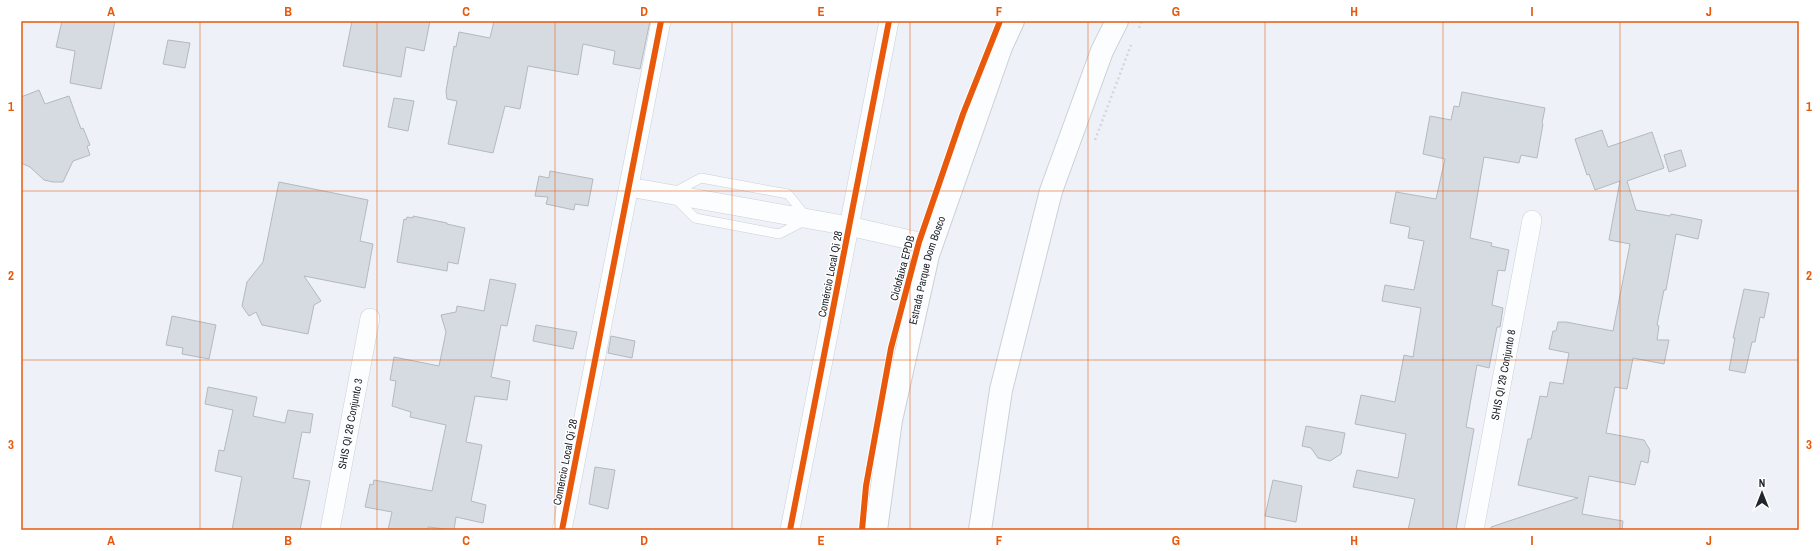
<svg xmlns="http://www.w3.org/2000/svg" width="1820" height="551" viewBox="0 0 1820 551" font-family="'Archivo Narrow',sans-serif">
	<style>
		.building { fill: #d6dbe1; stroke: #b4b9bf }
		.lines { fill: none; stroke-linecap: round; stroke-linejoin: round }
		.service-casing { stroke: #cbd0d6; stroke-width: 10 }
		.minor-casing { stroke: #cbd0d6; stroke-width: 20 }
		.primary-casing { stroke: #cbd0d6; stroke-width: 24 }
		.path { stroke: #d4d6d9; stroke-width: 2.5; stroke-dasharray: 2 3; stroke-linecap: butt }
		.service { stroke: #fcfdfe; stroke-width: 9 }
		.minor { stroke: #fcfdfe; stroke-width: 19 }
		.primary { stroke: #fcfdfe; stroke-width: 22 }
		.cycleway-casing { stroke: #fff; stroke-width: 8 }
		.cycleway { stroke: #e8590c; stroke-width: 6 }
		.grid { fill: none; stroke: #e8590c; stroke-width: 1; stroke-opacity: 0.55 }
		.labels { text-anchor: middle; stroke-width: 3; stroke-linejoin: round; paint-order: stroke }
		.street-label { font-size: 11px; fill: #21262c; stroke: #fff }
		.neatline { fill: none; stroke: #e8590c; stroke-width: 1.5 }
		.grid-label { font-size: 13px; text-anchor: middle; font-weight: bold; fill: #e8590c }
	</style>
	<rect width="100%" height="100%" fill="#eef2f8"/>
	<g class="building">
		<polygon points="62,21 115,21 101,89 70,83 75,51 56,47"/>
		<polygon points="352,21 430,21 424,51 406,47 401,77 343,66"/>
		<polygon points="494,21 650,21 640,69 613,64 615,51 583,44 578,75 528,66 520,109 505,106 493,153 448,144 457,101 447,99 446,91 454,46 456,47 459,32 490,38"/>
		<polygon points="168,40 190,43 185,68 163,64"/>
		<polygon points="39,90 45,104 69,96 81,129 83,128 90,145 87,146 90,155 73,161 63,182 53,182 44,180 30,167 21,163 21,97"/>
		<polygon points="1462,92 1545,108 1542,123 1543,124 1537,158 1521,155 1519,163 1484,157 1470,238 1492,243 1491,246 1509,250 1505,271 1498,270 1492,305 1503,308 1500,327 1497,327 1489,368 1477,365 1466,427 1474,429 1456,530 1408,530 1415,499 1353,487 1357,470 1398,478 1406,434 1355,424 1361,395 1395,402 1404,355 1413,357 1421,308 1382,301 1385,285 1414,290 1424,241 1408,238 1410,227 1390,223 1396,192 1436,199 1445,159 1423,154 1430,116 1451,120 1454,106 1459,107"/>
		<polygon points="394,98 414,101 408,131 388,127"/>
		<polygon points="1602,130 1608,147 1652,132 1664,168 1627,181 1636,210 1670,216 1671,214 1702,220 1698,239 1676,234 1666,290 1664,290 1657,325 1659,326 1657,340 1669,340 1664,364 1633,358 1627,389 1615,387 1606,433 1644,440 1650,450 1648,463 1641,461 1635,485 1589,476 1582,514 1623,521 1622,530 1491,530 1491,527 1578,498 1518,485 1528,439 1531,439 1540,396 1547,397 1550,382 1563,384 1569,353 1549,349 1553,331 1556,331 1558,322 1566,322 1613,331 1630,244 1609,240 1620,181 1595,190 1589,174 1587,175 1575,139"/>
		<polygon points="1681,150 1686,166 1669,172 1664,155"/>
		<polygon points="550,171 593,179 588,206 575,204 574,210 546,204 548,197 535,196 539,176 549,178"/>
		<polygon points="279,182 368,200 360,241 373,244 365,288 304,276 321,301 314,305 308,334 262,325 256,312 249,316 242,306 247,282 263,262"/>
		<polygon points="413,216 447,223 447,224 465,228 458,264 448,262 447,271 397,262 404,219 406,220 407,217 413,218"/>
		<polygon points="490,279 516,284 507,326 501,325 491,377 510,381 507,400 475,396 466,442 482,445 471,501 486,505 483,523 456,517 454,530 428,527 428,530 388,530 392,512 365,507 370,484 373,485 374,480 432,491 446,425 410,417 411,412 392,406 396,381 390,380 394,357 439,366 446,332 441,315 456,312 457,306 484,311"/>
		<polygon points="1744,289 1769,293 1764,318 1760,317 1755,342 1752,342 1745,373 1729,370 1735,338 1733,338"/>
		<polygon points="172,316 216,325 209,359 182,354 183,348 166,345"/>
		<polygon points="536,325 577,332 573,349 533,341"/>
		<polygon points="611,336 635,341 632,358 608,353"/>
		<polygon points="208,387 257,397 253,416 285,423 288,410 313,414 310,433 302,432 293,478 310,481 300,530 232,530 242,477 215,471 219,450 224,451 233,410 205,404"/>
		<polygon points="1306,426 1345,433 1341,454 1330,461 1318,458 1311,448 1302,446"/>
		<polygon points="595,467 615,470 608,509 589,504"/>
		<polygon points="1273,480 1302,486 1296,522 1265,516"/>
	</g>
	<g class="lines">
		<defs>
			<polygon id="service" points="701,178 788,194 808,219 779,234 695,218 671,194"/>
			<g id="minor">
				<polyline points="629,187 849,226 919,242 935,233"/>
				<path id="s1" d="M 330,530 L 370,318"/>
				<polyline points="562,530 661,21"/>
				<polyline points="790,530 889,21"/>
				<path id="s2" d="M 1474,530 L 1532,220"/>
			</g>
			<g id="primary">
				<path id="s3" d="M 876,530 L 891,420 L 928,255 L 1001,47 L 1013,21"/>
				<polyline points="980,530 1001,390 1051,191 1102,51 1117,21"/>
			</g>
		</defs>
		<use href="#service" class="service-casing"/>
		<use href="#minor" class="minor-casing"/>
		<use href="#primary" class="primary-casing"/>
		<g class="path">
			<polyline points="1139,28 1142,21"/>
			<polyline points="1095,140 1131,45"/>
		</g>
		<use href="#service" class="service"/>
		<use href="#minor" class="minor"/>
		<use href="#primary" class="primary"/>
		<defs>
			<g id="cycleway">
				<polyline points="562,530 661,21"/>
				<polyline points="790,530 889,21"/>
				<polyline points="862,530 866,486 891,348 919,242 963,114 1000,21"/>
			</g>
		</defs>
		<use href="#cycleway" class="cycleway-casing"/>
		<use href="#cycleway" class="cycleway"/>
	</g>
	<path class="grid" d="M 200,21 L 200,530M 377,21 L 377,530M 555,21 L 555,530M 732,21 L 732,530M 910,21 L 910,530M 1088,21 L 1088,530M 1265,21 L 1265,530M 1443,21 L 1443,530M 1620,21 L 1620,530M 21,191 L 1799,191M 21,360 L 1799,360"/>
	<g class="labels">
		<g class="street-label">
			<text transform="translate(902 268) rotate(-75)" y="4">Ciclofaixa EPDB</text>
			<text dy="4" stroke="none"><textPath href="#s3" startOffset="265">Estrada Parque Dom Bosco</textPath></text>
			<text transform="translate(830 274) rotate(-79)" y="4">Comércio Local Qi 28</text>
			<text dy="4" stroke="none"><textPath href="#s2" startOffset="158">SHIS QI 29 Conjunto 8</textPath></text>
			<text dy="4" stroke="none"><textPath href="#s1" startOffset="108">SHIS QI 28 Conjunto 3</textPath></text>
			<text transform="translate(565 462) rotate(-79)" y="4">Comércio Local Qi 28</text>
		</g>
	</g>
	<rect width="1820" height="551" fill="none" stroke="#ffffff" stroke-width="44"/>
	<g transform="translate(1762 493)" stroke="#ffffff" stroke-width="3" paint-order="stroke">
	<path d="M0-3L7 15L0 10L-7 15Z" fill="#21262c"/>
	<text y="-6" font-size="11" font-weight="bold" text-anchor="middle" fill="#21262c">N</text>
	</g>
	<rect x="22" y="22" width="1776" height="507" class="neatline"/>
	<g class="grid-label">
		<text x="111" y="16">A</text>
		<text x="288" y="16">B</text>
		<text x="466" y="16">C</text>
		<text x="644" y="16">D</text>
		<text x="821" y="16">E</text>
		<text x="999" y="16">F</text>
		<text x="1176" y="16">G</text>
		<text x="1354" y="16">H</text>
		<text x="1532" y="16">I</text>
		<text x="1709" y="16">J</text>
		<text x="11" y="111">1</text>
		<text x="1809" y="111">1</text>
		<text x="11" y="280">2</text>
		<text x="1809" y="280">2</text>
		<text x="11" y="449">3</text>
		<text x="1809" y="449">3</text>
		<text x="111" y="545">A</text>
		<text x="288" y="545">B</text>
		<text x="466" y="545">C</text>
		<text x="644" y="545">D</text>
		<text x="821" y="545">E</text>
		<text x="999" y="545">F</text>
		<text x="1176" y="545">G</text>
		<text x="1354" y="545">H</text>
		<text x="1532" y="545">I</text>
		<text x="1709" y="545">J</text>
	</g>
</svg>
